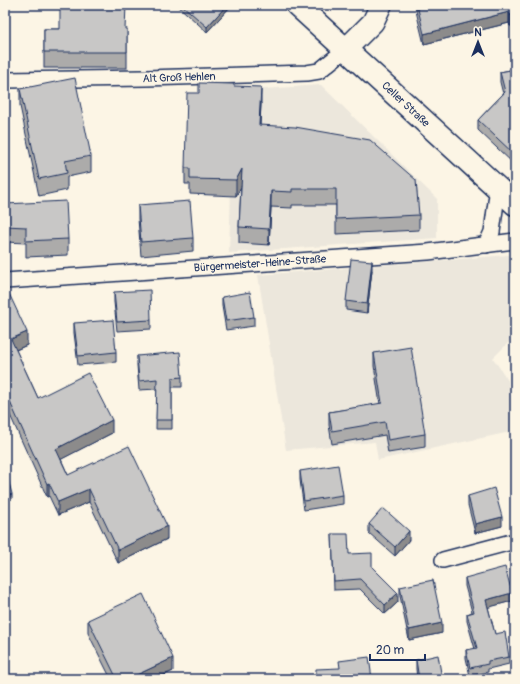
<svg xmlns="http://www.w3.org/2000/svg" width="520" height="684" viewBox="0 0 520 684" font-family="Pangolin,sans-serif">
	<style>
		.built { fill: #ece7dc }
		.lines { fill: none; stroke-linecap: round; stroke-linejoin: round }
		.minor-casing { stroke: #1b2f5e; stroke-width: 18 }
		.secondary-casing { stroke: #1b2f5e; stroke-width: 24 }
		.primary-casing { stroke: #1b2f5e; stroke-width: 25 }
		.minor { stroke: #fcf5e5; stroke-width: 15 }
		.secondary { stroke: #fcf5e5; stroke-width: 21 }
		.primary { stroke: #fcf5e5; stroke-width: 22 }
		.wall { fill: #acabaa; stroke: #1b2f5e }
		.shaded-wall { fill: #8c8b8b; stroke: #1b2f5e }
		.building { fill: #c8c7c6; stroke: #1b2f5e }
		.labels { text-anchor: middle; stroke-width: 3; stroke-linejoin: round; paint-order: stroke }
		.street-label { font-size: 11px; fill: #1b2f5e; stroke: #fcf5e5 }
	</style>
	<rect width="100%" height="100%" fill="#fcf5e5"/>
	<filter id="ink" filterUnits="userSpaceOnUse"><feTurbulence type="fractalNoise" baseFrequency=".025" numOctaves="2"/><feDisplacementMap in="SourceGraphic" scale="8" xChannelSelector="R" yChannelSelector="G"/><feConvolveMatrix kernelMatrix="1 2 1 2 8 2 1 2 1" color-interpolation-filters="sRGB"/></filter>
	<g filter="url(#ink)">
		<g class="built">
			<polygon points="321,85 437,199 437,238 229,253 234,91"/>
			<polygon points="509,255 515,261 515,336 493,358 515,391 515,431 378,460 375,442 286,450 258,275"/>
		</g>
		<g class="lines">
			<defs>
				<g id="minor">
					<polyline points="5,80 146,78 307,73 319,71 346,49"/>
					<polyline points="486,245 492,232 498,187"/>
					<polyline points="5,281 428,252 515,241"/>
					<polyline points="443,560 515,541"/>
				</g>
				<polyline id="secondary" points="346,49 373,22 381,5"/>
				<polyline id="primary" points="297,5 515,204"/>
			</defs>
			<use href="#minor" class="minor-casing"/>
			<use href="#secondary" class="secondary-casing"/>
			<use href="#primary" class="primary-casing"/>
			<use href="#minor" class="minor"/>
			<use href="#secondary" class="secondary"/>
			<use href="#primary" class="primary"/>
		</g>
		<g class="wall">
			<polygon points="177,5 230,5 230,7 207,32"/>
			<polygon points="416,5 446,5 447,8 515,5 515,25 510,26 509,23 424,44 416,11"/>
			<rect x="44" y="29" width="83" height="39"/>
			<polygon points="515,69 515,165 478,130 478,120 503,94 500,82 500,72"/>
			<polygon points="234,86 261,103 260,125 419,215 419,230 336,234 336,205 292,205 292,208 271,207 269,245 239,243 239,227 241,186 236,196 190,194 190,184 185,184 185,168 199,93"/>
			<polygon points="20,89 91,156 91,172 67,177 67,190 39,196 20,106"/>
			<polygon points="5,204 68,239 68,255 26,257 26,243 5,242"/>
			<polygon points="138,205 193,238 193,251 141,256 138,219"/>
			<polygon points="372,270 367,313 346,310 346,301"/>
			<polygon points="5,285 27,345 16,350 38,398 112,433 61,459 68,475 167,539 118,563 89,502 58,515 49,496 47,497 5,404"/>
			<polygon points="114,292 151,320 151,329 117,331 114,302"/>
			<polygon points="222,297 254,317 254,326 226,330 222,306"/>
			<polygon points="74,323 116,352 116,362 78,365 74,333"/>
			<polygon points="374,353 425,434 425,447 388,453 385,435 332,444 329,425 329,412 380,404 374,366"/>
			<polygon points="137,356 182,377 182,387 172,387 172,429 156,429 157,389 139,390 137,365"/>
			<polygon points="300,471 343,495 343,504 304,510 300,480"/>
			<polygon points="468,496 502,526 475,533 468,505"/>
			<polygon points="369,524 409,540 395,556 369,533"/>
			<polygon points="332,534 349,554 372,567 398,602 385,614 360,589 334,590"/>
			<polygon points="465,578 512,601 488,607 495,634 509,657 509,664 488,669 488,672 470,676 466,658 466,650 475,649 467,621 467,614 472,612 465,586"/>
			<polygon points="400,587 442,633 409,640 400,596"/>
			<polygon points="88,620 173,671 156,679 111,679 88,633"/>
			<polygon points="416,660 442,679 417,679 416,669"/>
		</g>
		<g class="shaded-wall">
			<polygon points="227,5 230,5 230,7 207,32 207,27"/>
			<polygon points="509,12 509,23 424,44 424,34"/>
			<polygon points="515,14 515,25 510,26 510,15"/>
			<polygon points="261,87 261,103 259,141 259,125"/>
			<polygon points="242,169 242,185 236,196 236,180"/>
			<polygon points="271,191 271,207 269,245 269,229"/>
			<polygon points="372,261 372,270 367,313 367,304"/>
			<polygon points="27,332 27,345 11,352 11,339"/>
			<polygon points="112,420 112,433 56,462 56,449"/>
			<polygon points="49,483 49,496 47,497 47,484"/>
			<polygon points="89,489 89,502 58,515 58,502"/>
			<polygon points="12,494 12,499 5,501 5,496"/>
			<polygon points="502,517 502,526 475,533 475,524"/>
			<polygon points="167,526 167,539 118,563 118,550"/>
			<polygon points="409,531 409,540 395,556 395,547"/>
			<polygon points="398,593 398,602 385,614 385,605"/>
			<polygon points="512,593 512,601 486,608 486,600"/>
			<polygon points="442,623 442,633 409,640 409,630"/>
			<polygon points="173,658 173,671 156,679 128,679"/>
		</g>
		<g class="building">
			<polygon points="60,5 126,5 125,29 127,29 127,52 44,52 44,29 60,29"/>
			<polygon points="182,5 227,5 207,27"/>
			<polygon points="417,5 446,5 447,8 460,5 515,5 515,14 510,15 509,12 424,34"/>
			<polygon points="515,69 515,155 478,120 505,92 500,72"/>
			<polygon points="75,78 91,156 65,161 67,173 39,179 20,89"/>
			<polygon points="199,83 234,84 234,86 261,87 259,125 295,127 370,140 416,180 419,215 336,219 336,189 292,189 292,192 271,191 269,229 239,227 242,169 236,180 190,179 190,168 185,168 187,93 199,93"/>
			<polygon points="66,201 68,239 26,241 26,227 5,226 5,204"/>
			<polygon points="190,201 193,238 141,242 138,205"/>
			<polygon points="351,259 372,261 367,304 346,301"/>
			<polygon points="5,285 27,332 11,339 38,398 88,373 112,420 56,449 68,475 129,446 167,526 118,550 89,489 58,502 49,483 47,484 5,391"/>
			<polygon points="150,290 151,320 117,322 114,292"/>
			<polygon points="250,292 254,317 226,321 222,297"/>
			<polygon points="113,320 116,352 78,356 74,323"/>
			<polygon points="411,347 425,434 388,440 385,422 332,431 329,412 382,403 374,353"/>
			<polygon points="180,352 182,377 172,378 172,420 156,420 157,379 139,381 137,356"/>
			<polygon points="338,465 343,495 304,501 300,471"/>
			<polygon points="5,479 8,479 12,494 5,496"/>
			<polygon points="494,488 502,517 475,524 468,496"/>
			<polygon points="383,508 409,531 395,547 369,524"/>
			<polygon points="332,534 348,534 349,554 372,553 372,567 398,593 385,605 360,579 334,581"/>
			<polygon points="505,567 512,593 486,600 495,634 505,632 509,657 488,661 488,664 470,668 466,650 477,648 467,614 474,612 465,578"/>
			<polygon points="433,580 442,623 409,630 400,587"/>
			<polygon points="143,594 173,658 128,679 117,679 88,620"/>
			<polygon points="438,655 442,679 419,679 416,660"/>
			<polygon points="369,657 372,679 316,679 316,669 340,668 339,661"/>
		</g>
	</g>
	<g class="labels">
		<g class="street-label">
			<text transform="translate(179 77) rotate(-2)" y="4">Alt Groß Hehlen</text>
			<text transform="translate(406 104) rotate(43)" y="4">Celler Straße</text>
			<text transform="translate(260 263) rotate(-4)" y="4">Bürgermeister-Heine-Straße</text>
		</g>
	</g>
	<rect width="520" height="684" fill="none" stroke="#fcf5e5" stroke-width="20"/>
	<rect x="10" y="10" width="500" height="664" fill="none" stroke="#1b2f5e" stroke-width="1.5" filter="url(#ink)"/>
	<g transform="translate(478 42)" stroke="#fcf5e5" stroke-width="3" paint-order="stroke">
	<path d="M0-3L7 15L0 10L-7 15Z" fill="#1b2f5e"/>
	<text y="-6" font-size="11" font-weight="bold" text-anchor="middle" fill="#1b2f5e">N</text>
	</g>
	<path d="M370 654v6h55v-6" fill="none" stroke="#1b2f5e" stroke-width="2"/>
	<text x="376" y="654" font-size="12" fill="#1b2f5e" stroke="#fcf5e5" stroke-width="3" paint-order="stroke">20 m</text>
</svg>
